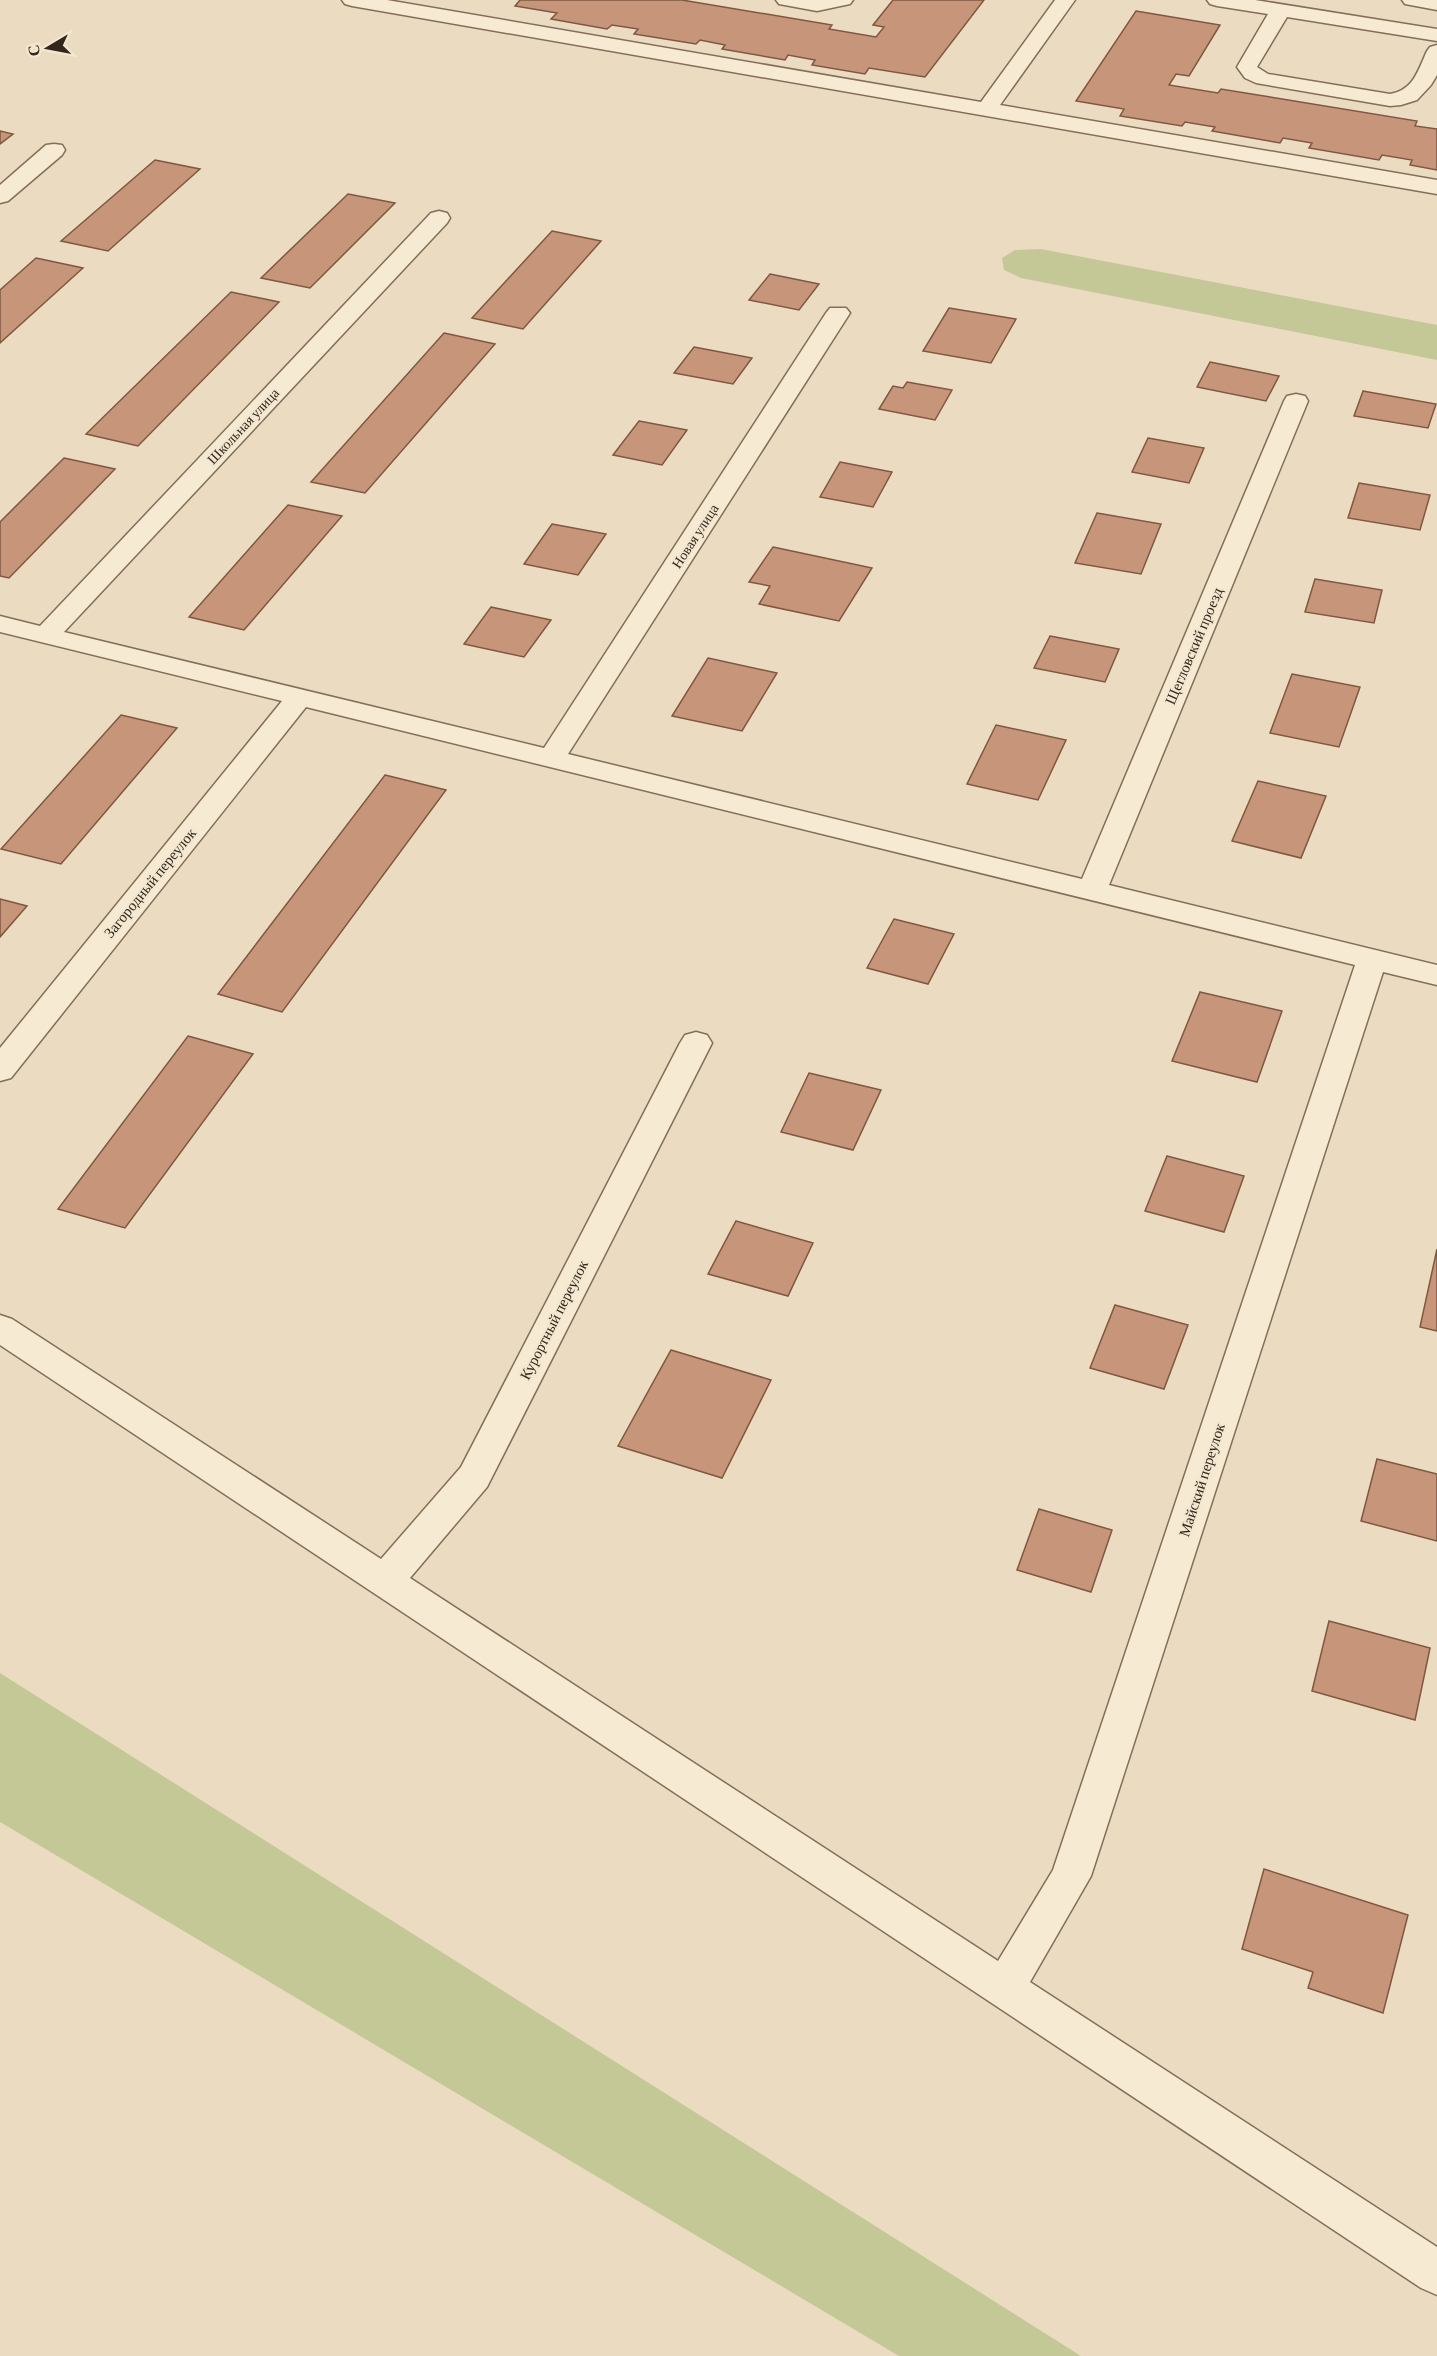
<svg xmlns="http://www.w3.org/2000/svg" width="1437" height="2356" viewBox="0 0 1437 2356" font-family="'Crimson Pro',serif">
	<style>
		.green { fill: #c4c896 }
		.building { fill: #c79579; stroke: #805741; stroke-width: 1.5 }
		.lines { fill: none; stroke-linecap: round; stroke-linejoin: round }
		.minor-casing { stroke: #836e5a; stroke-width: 3 }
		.minor { fill: #f6ead3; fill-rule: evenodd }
		.labels { text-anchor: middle; stroke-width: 4.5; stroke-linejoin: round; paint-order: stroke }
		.far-street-label { font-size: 14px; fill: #33271d; stroke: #f3e7d0 }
		.street-label { font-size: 15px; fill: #33271d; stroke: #f3e7d0 }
	</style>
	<rect width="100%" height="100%" fill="#ebdcc1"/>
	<g class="green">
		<polygon points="1041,249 1437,325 1437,360 1021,278 1004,270 1002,258 1015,250"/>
		<polygon points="0,1673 1081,2356 899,2356 0,1822"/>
	</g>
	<g class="building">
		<polygon points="520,0 682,0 832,25 829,29 876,37 884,27 873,25 893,0 984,0 925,77 869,68 865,74 812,65 815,60 788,55 785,60 722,49 725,45 700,40 696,44 634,34 638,29 612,25 607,29 551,19 557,13 515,6"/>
		<polygon points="1136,11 1220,25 1189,76 1176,74 1169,85 1218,93 1221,89 1417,121 1415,126 1437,129 1437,170 1410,165 1412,160 1382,155 1379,160 1309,148 1312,143 1283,138 1280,143 1212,131 1215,127 1185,122 1182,126 1120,116 1124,109 1076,101"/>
		<polygon points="0,131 13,134 0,144"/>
		<polygon points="155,160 200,169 108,251 61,241"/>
		<polygon points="348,194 395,203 310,288 261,278"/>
		<polygon points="552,231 601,241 523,329 472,318"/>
		<polygon points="36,258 83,268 0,343 0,290"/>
		<polygon points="770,274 819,284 799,310 749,300"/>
		<polygon points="231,292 279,302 138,446 86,434"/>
		<polygon points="949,308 1016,319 991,363 923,351"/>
		<polygon points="444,333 495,344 365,493 311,482"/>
		<polygon points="694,347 752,358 733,384 674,373"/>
		<polygon points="1210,362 1279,376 1266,401 1197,387"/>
		<polygon points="907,382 952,390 935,420 879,409 893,386 903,388"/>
		<polygon points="1363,391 1436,404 1428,428 1354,416"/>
		<polygon points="639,421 687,430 662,465 613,455"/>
		<polygon points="1148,438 1204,448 1189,483 1132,472"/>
		<polygon points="64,458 115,469 9,578 0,576 0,522"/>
		<polygon points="840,462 892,472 873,507 820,497"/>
		<polygon points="1359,483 1430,495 1420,530 1348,518"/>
		<polygon points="288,505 342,516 244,630 189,617"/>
		<polygon points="1097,513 1161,524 1141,574 1075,563"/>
		<polygon points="552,524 606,534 578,575 524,564"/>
		<polygon points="773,547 872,568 839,621 759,604 770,586 749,582"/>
		<polygon points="1315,579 1382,590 1374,623 1305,612"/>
		<polygon points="491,607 551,620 524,657 464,644"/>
		<polygon points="1050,636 1119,649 1105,682 1034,668"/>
		<polygon points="708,658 777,673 742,731 672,716"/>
		<polygon points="1292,674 1360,687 1339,747 1270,733"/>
		<polygon points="121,715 177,728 61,864 1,849"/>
		<polygon points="996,725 1066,740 1038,800 967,784"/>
		<polygon points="385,775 446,790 282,1012 218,994"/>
		<polygon points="1258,781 1326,796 1301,858 1232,841"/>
		<polygon points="0,899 27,906 0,937"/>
		<polygon points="894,919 954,934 928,984 867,968"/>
		<polygon points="1200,992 1282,1011 1257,1082 1172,1061"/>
		<polygon points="188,1036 253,1054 125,1228 58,1209"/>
		<polygon points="809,1073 881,1090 853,1150 781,1132"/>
		<polygon points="1167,1156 1244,1176 1224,1232 1145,1211"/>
		<polygon points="736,1221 813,1243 788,1296 708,1274"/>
		<polygon points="1437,1249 1437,1331 1420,1327"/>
		<polygon points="1115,1305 1188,1325 1164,1389 1090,1368"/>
		<polygon points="671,1350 771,1380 722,1478 618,1446"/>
		<polygon points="1377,1459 1437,1474 1437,1541 1361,1521"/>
		<polygon points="1039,1509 1112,1530 1091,1592 1017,1570"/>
		<polygon points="1329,1621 1430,1648 1415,1720 1312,1691"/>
		<polygon points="1264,1869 1408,1915 1383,2013 1308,1988 1313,1972 1242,1949"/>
	</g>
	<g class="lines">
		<defs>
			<g id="minor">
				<polygon points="342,0 387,0 981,102 1055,0 1075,0 1000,105 1437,180 1437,194 352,6 345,4"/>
				<polygon points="776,0 853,0 850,4 817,11 779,4"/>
				<path d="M 1207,0 L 1255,0 L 1437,29 L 1437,41 L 1287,17 L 1257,67 L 1268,74 L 1390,94 C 1414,90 1418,70 1427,51 L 1430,47 L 1437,45 L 1437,75 L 1431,85 L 1417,100 L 1401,105 L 1390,106 L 1256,83 L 1245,78 L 1237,67 L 1268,14 L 1217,6 L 1210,4 Z"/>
				<polygon points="1402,0 1437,0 1437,10 1405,4"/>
				<polygon points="54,144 62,145 65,150 62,155 8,201 0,203 0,185 46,145"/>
				<polygon points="439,211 447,213 450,218 447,223 64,632 544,748 826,313 830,308 846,308 850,313 568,754 1082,879 1284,401 1287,396 1296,394 1305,396 1308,401 1109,885 1437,965 1437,985 1383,972 1091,1876 1030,1982 1437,2247 1437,2295 1421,2288 0,1345 0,1315 12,1319 381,1559 461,1467 680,1043 685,1035 696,1032 707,1035 712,1043 487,1487 410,1578 998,1961 1053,1870 1355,965 306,707 11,1078 0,1081 0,1048 282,701 0,632 0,616 40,626 431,213"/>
			</g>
		</defs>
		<use href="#minor" class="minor-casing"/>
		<use href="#minor" class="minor"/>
	</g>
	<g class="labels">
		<g class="far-street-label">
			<text transform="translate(243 426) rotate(-47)" y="5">Школьная улица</text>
			<text transform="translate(695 536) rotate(-57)" y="5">Новая улица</text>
		</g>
		<g class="street-label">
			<text transform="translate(1194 646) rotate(-67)" y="5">Щегловский проезд</text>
			<text transform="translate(150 883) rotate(-51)" y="5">Загородный переулок</text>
			<text transform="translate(554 1320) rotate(-63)" y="5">Курортный переулок</text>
			<text transform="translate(1202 1480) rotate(-72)" y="5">Майский переулок</text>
		</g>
	</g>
	<g transform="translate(48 48) rotate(260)" stroke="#f3e7d0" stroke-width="4.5" paint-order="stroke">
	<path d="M0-4.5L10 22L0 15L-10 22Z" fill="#33271d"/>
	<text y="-9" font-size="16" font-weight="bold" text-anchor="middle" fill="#33271d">С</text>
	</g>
</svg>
